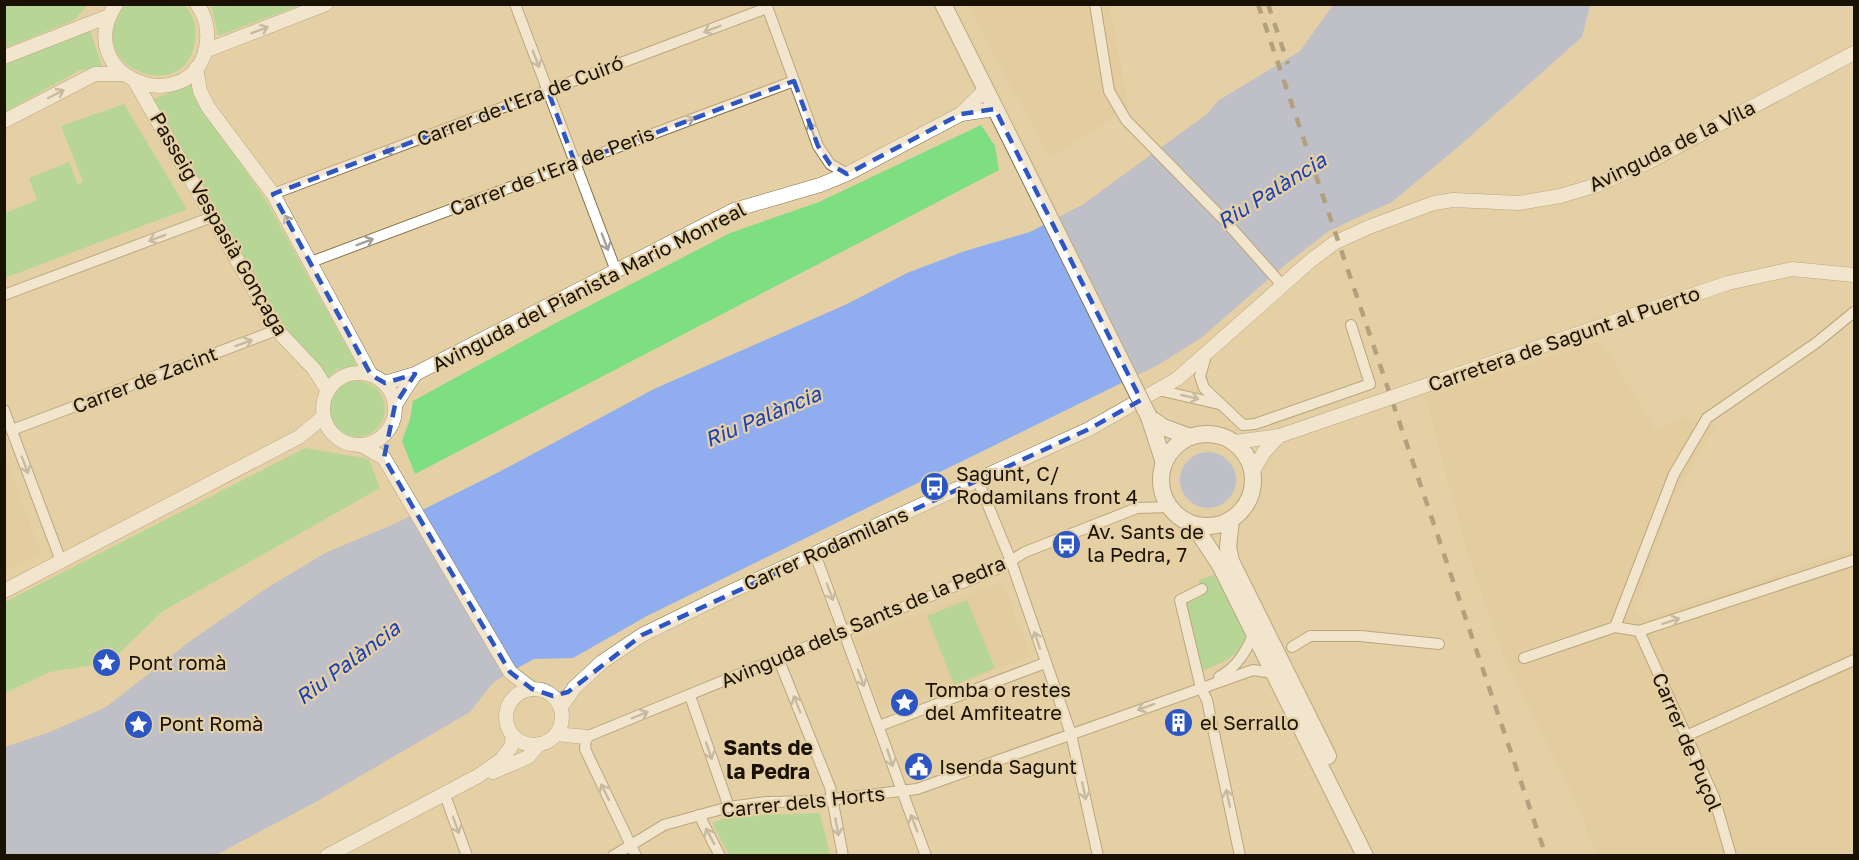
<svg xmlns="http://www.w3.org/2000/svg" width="1859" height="860" viewBox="0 0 1859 860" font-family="'Golos Text',sans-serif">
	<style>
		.built { fill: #dfc795 }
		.green { fill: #7ede82 }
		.water { fill: #90aeef }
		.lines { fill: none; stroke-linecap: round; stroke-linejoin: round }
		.minor-casing { stroke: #87744c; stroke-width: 12 }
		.tertiary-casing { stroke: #87744c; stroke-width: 15 }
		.secondary-casing { stroke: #87744c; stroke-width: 18 }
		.minor { stroke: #fff; stroke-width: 10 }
		.tertiary { stroke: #fff; stroke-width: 14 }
		.secondary { stroke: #fff; stroke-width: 16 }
		.rail { stroke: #76684d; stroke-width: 4.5; stroke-dasharray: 10 10; stroke-linecap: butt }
		.tertiary-bridge-casing { stroke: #87744c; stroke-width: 15; stroke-linecap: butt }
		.secondary-bridge-casing { stroke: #87744c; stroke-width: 18; stroke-linecap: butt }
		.tertiary-bridge { stroke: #fff; stroke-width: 14 }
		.secondary-bridge { stroke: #fff; stroke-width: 16 }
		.oneway { stroke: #a3a09a }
		.marked { fill: none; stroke: #2d56c5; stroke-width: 4.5; stroke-dasharray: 12 8; stroke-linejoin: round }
		.labels { text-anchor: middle; stroke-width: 4.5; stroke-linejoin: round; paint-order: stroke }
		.street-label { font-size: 20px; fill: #191203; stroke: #e5d0a5 }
		.poi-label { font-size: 20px; fill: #191203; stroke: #e5d0a5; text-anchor: start }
		.water-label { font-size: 21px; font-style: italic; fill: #1940b9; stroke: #e5d0a5 }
		.neighbourhood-label { font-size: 21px; font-weight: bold; fill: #191203; stroke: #e5d0a5 }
	</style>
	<rect width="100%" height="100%" fill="#e5d0a5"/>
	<g class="built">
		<polygon points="967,5 1109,5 1129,108 1050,158"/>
		<polygon points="1601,341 1655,429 1683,417 1716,425 1674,497 1634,609 1645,619 1854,549 1854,855 1596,855 1576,801 1503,655 1468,555 1425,396"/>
		<polygon points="5,456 41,553 5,572 4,572"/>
		<polygon points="1002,582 1031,656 908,704 903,693 892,698 895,706 881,711 854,639"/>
	</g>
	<g class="green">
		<polygon points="5,4 88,4 88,5 74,20 5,48"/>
		<polygon points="211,4 301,4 301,5 218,36"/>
		<path d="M 125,5 L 184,5 C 194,14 197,28 195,42 C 185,108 76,66 125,5 Z"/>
		<polygon points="90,30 102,66 78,71 5,112 5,64"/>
		<polygon points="192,84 200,105 267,202 358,367 337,369 328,378 281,325 151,100"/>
		<polygon points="124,104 187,209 5,278 5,213 37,200 29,178 69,162 78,184 83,182 61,126"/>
		<polygon points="981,125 995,146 999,170 415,474 402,441 410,419 413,401 554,324 730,233 819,202"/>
		<circle cx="357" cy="409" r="28"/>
		<polygon points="305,448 369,459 380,488 163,611 114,658 100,664 50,672 5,693 5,602"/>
		<polygon points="1216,574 1246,630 1244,647 1227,660 1203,671 1185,604 1202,590 1198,580"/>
		<polygon points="967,600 995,668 954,685 927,616"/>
		<polygon points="820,813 830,855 729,855 712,823 730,816"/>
	</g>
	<g class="water">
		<polygon points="1333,5 1590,5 1582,37 1458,147 1392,202 1329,231 1286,264 1201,338 1158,365 647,616 573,658 534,659 510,672 493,683 470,712 314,803 216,855 5,856 5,747 50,732 106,707 193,639 270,586 325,553 396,523 499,472 654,389 847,304 907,273 965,251 1030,232 1082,205 1207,114 1219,100 1300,51"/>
		<circle cx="1208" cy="480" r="28"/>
	</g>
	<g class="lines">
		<defs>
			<g id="minor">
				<polyline points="515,4 616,271"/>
				<polyline points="766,4 818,146 830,164 847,174"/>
				<polyline points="1095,4 1109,91 1126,120 1227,223 1283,286"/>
				<polyline points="273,194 767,8"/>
				<polyline points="311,262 794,81"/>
				<polyline points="4,295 212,217"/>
				<polyline points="1206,356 1200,376 1204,388 1243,425 1255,424 1370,384 1351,325"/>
				<polyline points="1158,390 1219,404"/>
				<polyline points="4,410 61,561"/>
				<polyline points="12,430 277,330"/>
				<polyline points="978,481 1011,561 1071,734 1098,856"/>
				<polyline points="815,554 926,856"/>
				<polyline points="1202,589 1180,600 1201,688 1207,700 1240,856"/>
				<polyline points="1615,627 1674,474 1707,418 1816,343 1854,312"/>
				<polyline points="1639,631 1714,797 1731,856"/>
				<polyline points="1292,647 1310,636 1360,636 1439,644"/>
				<polyline points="778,658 830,787 843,856"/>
				<polyline points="1524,658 1615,627 1639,631 1854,560"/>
				<path d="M 1219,677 C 1237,667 1246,652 1254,633"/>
				<polyline points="690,696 729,807"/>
				<polyline points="879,726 1045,663"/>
				<polyline points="1686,736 1854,660"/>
				<polyline points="445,795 467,856"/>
				<polyline points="699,815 720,856"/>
				<polyline points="613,856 664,825 729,807 767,802 819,801 917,789 1253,670 1273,673"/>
				<polyline points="636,856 585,749 586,737 999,568 1025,552 1137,508 1170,507"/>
			</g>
			<g id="tertiary">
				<path d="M 116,4 C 69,78 190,121 206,48 C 209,33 207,18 197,4"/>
				<polyline points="205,51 326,4"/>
				<polyline points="4,57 109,16"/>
				<polyline points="196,68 200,91 208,107 273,194 371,375"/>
				<polyline points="136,83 277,330 314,369 328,391"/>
				<polyline points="961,114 995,109"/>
				<polyline points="4,121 95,74 122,74"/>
				<circle cx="359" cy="409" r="36"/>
				<polyline points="385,383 415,374 734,210 820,185 847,174 961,114 986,89"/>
				<polyline points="1430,384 1728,283 1792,269 1854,275"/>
				<polyline points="395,405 415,374"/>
				<polyline points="1235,442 1279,436 1381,401"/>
				<polyline points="363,446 384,458 510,672 532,689"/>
				<polyline points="1253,471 1264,452 1279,436"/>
				<polyline points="4,591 299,437 323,417"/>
				<circle cx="534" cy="717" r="28"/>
				<polyline points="561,707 574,688 602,662 642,635 730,592 1089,429 1177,379 1309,262 1334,243 1369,227 1434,203 1453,200 1519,203 1560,196 1597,185 1650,161 1854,53"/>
				<polyline points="556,734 586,737"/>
				<polyline points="493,772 528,757 539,744"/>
				<polyline points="327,856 478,776 501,760 511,747 513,736"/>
			</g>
			<g id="secondary">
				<polyline points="943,4 1019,156"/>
				<polyline points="1149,417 1164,463"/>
				<polyline points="1149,417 1163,427 1190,437"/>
				<circle cx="1207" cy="480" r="46"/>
				<polyline points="1231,520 1228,547 1231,561 1328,756"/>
				<polyline points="1193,524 1220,565 1365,856"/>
			</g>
		</defs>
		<use href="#minor" class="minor-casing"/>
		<use href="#tertiary" class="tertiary-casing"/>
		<use href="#secondary" class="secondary-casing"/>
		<use href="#minor" class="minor"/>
		<use href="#tertiary" class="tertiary"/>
		<use href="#secondary" class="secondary"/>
		<g class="rail">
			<polyline points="1258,4 1546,856"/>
			<polyline points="1268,4 1288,64"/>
		</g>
		<defs>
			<polyline id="tertiary-bridge" points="1381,401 1430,384"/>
			<polyline id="secondary-bridge" points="1019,156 1149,417"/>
		</defs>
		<use href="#tertiary-bridge" class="tertiary-bridge-casing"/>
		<use href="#secondary-bridge" class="secondary-bridge-casing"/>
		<use href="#tertiary-bridge" class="tertiary-bridge"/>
		<use href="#secondary-bridge" class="secondary-bridge"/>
	</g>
	<defs><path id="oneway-shaft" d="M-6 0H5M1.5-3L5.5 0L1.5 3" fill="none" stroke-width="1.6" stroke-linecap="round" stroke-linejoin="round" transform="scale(1.5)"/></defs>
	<g class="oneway">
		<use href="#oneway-shaft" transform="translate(712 29) rotate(159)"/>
		<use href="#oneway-shaft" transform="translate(260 30) rotate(-21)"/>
		<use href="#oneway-shaft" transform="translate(536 59) rotate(69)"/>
		<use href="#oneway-shaft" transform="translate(56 94) rotate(-28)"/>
		<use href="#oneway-shaft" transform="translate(686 121) rotate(-21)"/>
		<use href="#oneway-shaft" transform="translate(812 130) rotate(-110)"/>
		<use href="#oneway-shaft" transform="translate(392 149) rotate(159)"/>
		<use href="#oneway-shaft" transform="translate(289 223) rotate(-119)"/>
		<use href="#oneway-shaft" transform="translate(157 238) rotate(159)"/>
		<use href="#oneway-shaft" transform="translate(365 242) rotate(-21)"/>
		<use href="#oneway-shaft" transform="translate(605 242) rotate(69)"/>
		<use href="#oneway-shaft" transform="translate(244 343) rotate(-21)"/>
		<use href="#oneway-shaft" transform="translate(1190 397) rotate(13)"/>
		<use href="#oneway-shaft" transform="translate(25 465) rotate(69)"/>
		<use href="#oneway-shaft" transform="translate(830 592) rotate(69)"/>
		<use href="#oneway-shaft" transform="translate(1671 621) rotate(-18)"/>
		<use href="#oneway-shaft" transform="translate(1037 640) rotate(-109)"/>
		<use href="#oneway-shaft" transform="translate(861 678) rotate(70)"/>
		<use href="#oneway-shaft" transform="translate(797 704) rotate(-112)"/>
		<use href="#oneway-shaft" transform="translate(1146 707) rotate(160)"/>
		<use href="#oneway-shaft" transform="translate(640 715) rotate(-22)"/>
		<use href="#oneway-shaft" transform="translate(709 751) rotate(71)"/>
		<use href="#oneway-shaft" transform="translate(890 758) rotate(72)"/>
		<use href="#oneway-shaft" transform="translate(1084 791) rotate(78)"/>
		<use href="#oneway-shaft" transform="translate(605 792) rotate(-116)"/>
		<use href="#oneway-shaft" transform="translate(1228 798) rotate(-102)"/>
		<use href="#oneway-shaft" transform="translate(914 823) rotate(-111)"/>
		<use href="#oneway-shaft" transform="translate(456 825) rotate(70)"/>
		<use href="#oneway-shaft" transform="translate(837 827) rotate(79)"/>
		<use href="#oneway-shaft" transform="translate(710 836) rotate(-118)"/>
	</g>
	<path d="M0 0H1859V860H0ZM 794,81 L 818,146 L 830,164 L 847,174 L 961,114 L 995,109 L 1141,400 L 1089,429 L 642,635 L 568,692 L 553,696 L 532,689 L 510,672 L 384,458 L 395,405 L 415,374 L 385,383 L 371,375 L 273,194 L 548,91 L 575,163 Z" fill="#e5d0a5" fill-opacity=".55" fill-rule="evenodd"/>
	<path class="marked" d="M 794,81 L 818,146 L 830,164 L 847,174 L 961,114 L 995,109 L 1141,400 L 1089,429 L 642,635 L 568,692 L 553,696 L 532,689 L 510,672 L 384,458 L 395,405 L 415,374 L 385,383 L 371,375 L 273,194 L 548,91 L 575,163 Z"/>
	<defs>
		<symbol id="bus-disc" viewBox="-11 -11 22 22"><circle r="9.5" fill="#2d56c5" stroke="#e5d0a5"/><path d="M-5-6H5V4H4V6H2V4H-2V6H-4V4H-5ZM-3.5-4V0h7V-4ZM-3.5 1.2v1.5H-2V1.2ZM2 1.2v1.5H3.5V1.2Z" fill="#fff"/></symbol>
		<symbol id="sight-disc" viewBox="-11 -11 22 22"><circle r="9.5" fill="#2d56c5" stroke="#e5d0a5"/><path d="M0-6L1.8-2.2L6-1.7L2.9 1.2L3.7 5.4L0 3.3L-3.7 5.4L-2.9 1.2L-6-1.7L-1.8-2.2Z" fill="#fff"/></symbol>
		<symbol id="building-disc" viewBox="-11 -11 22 22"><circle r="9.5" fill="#2d56c5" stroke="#e5d0a5"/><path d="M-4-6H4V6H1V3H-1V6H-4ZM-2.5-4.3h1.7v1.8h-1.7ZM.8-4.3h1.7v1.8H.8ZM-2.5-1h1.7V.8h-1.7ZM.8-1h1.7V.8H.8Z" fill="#fff"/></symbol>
		<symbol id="civic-disc" viewBox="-11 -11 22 22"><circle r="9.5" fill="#2d56c5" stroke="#e5d0a5"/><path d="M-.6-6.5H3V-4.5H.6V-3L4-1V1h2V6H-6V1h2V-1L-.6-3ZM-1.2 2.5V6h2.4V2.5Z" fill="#fff"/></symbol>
	</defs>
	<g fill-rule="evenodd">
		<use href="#bus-disc" x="918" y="470" width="33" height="33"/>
		<use href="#bus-disc" x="1050" y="528" width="33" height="33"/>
		<use href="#sight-disc" x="90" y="646" width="33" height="33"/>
		<use href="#sight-disc" x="888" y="686" width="33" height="33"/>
		<use href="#building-disc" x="1162" y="706" width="33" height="33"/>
		<use href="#sight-disc" x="122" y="708" width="33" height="33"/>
		<use href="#civic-disc" x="902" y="750" width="33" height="33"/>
	</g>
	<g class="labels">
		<g class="street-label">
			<text transform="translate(520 101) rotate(-21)" y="7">Carrer de l'Era de Cuiró</text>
			<text transform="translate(1672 146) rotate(-26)" y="7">Avinguda de la Vila</text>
			<text transform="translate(552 171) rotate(-21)" y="7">Carrer de l'Era de Peris</text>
			<text transform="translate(219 224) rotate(60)" y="7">Passeig Vespasià Gonçaga</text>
			<text transform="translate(589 287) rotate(-27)" y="7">Avinguda del Pianista Mario Monreal</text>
			<text transform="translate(1564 339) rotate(-19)" y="7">Carretera de Sagunt al Puerto</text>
			<text transform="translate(145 380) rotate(-21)" y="7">Carrer de Zacint</text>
			<text transform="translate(826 549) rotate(-24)" y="7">Carrer Rodamilans</text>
			<text transform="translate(863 622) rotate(-23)" y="7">Avinguda dels Sants de la Pedra</text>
			<text transform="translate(1687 742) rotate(67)" y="7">Carrer de Puçol</text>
			<text transform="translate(803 802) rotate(-6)" y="7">Carrer dels Horts</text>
		</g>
		<g class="poi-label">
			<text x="956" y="481">Sagunt, C/<tspan x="956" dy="23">Rodamilans front 4</tspan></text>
			<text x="1087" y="539">Av. Sants de<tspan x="1087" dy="23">la Pedra, 7</tspan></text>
			<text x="128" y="670">Pont romà</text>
			<text x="925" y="697">Tomba o restes<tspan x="925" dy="23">del Amfiteatre</tspan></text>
			<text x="1200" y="730">el Serrallo</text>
			<text x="159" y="731">Pont Romà</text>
			<text x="939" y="774">Isenda Sagunt</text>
		</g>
		<g class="water-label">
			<text transform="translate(1272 191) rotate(-32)" y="7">Riu Palància</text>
			<text transform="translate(763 417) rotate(-23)" y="7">Riu Palància</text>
			<text transform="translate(348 663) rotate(-37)" y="7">Riu Palància</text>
		</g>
		<g class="neighbourhood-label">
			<text x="768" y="755">Sants de<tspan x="768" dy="24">la Pedra</tspan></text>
		</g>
	</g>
	<rect width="1859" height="860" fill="none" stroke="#191203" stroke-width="12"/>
</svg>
